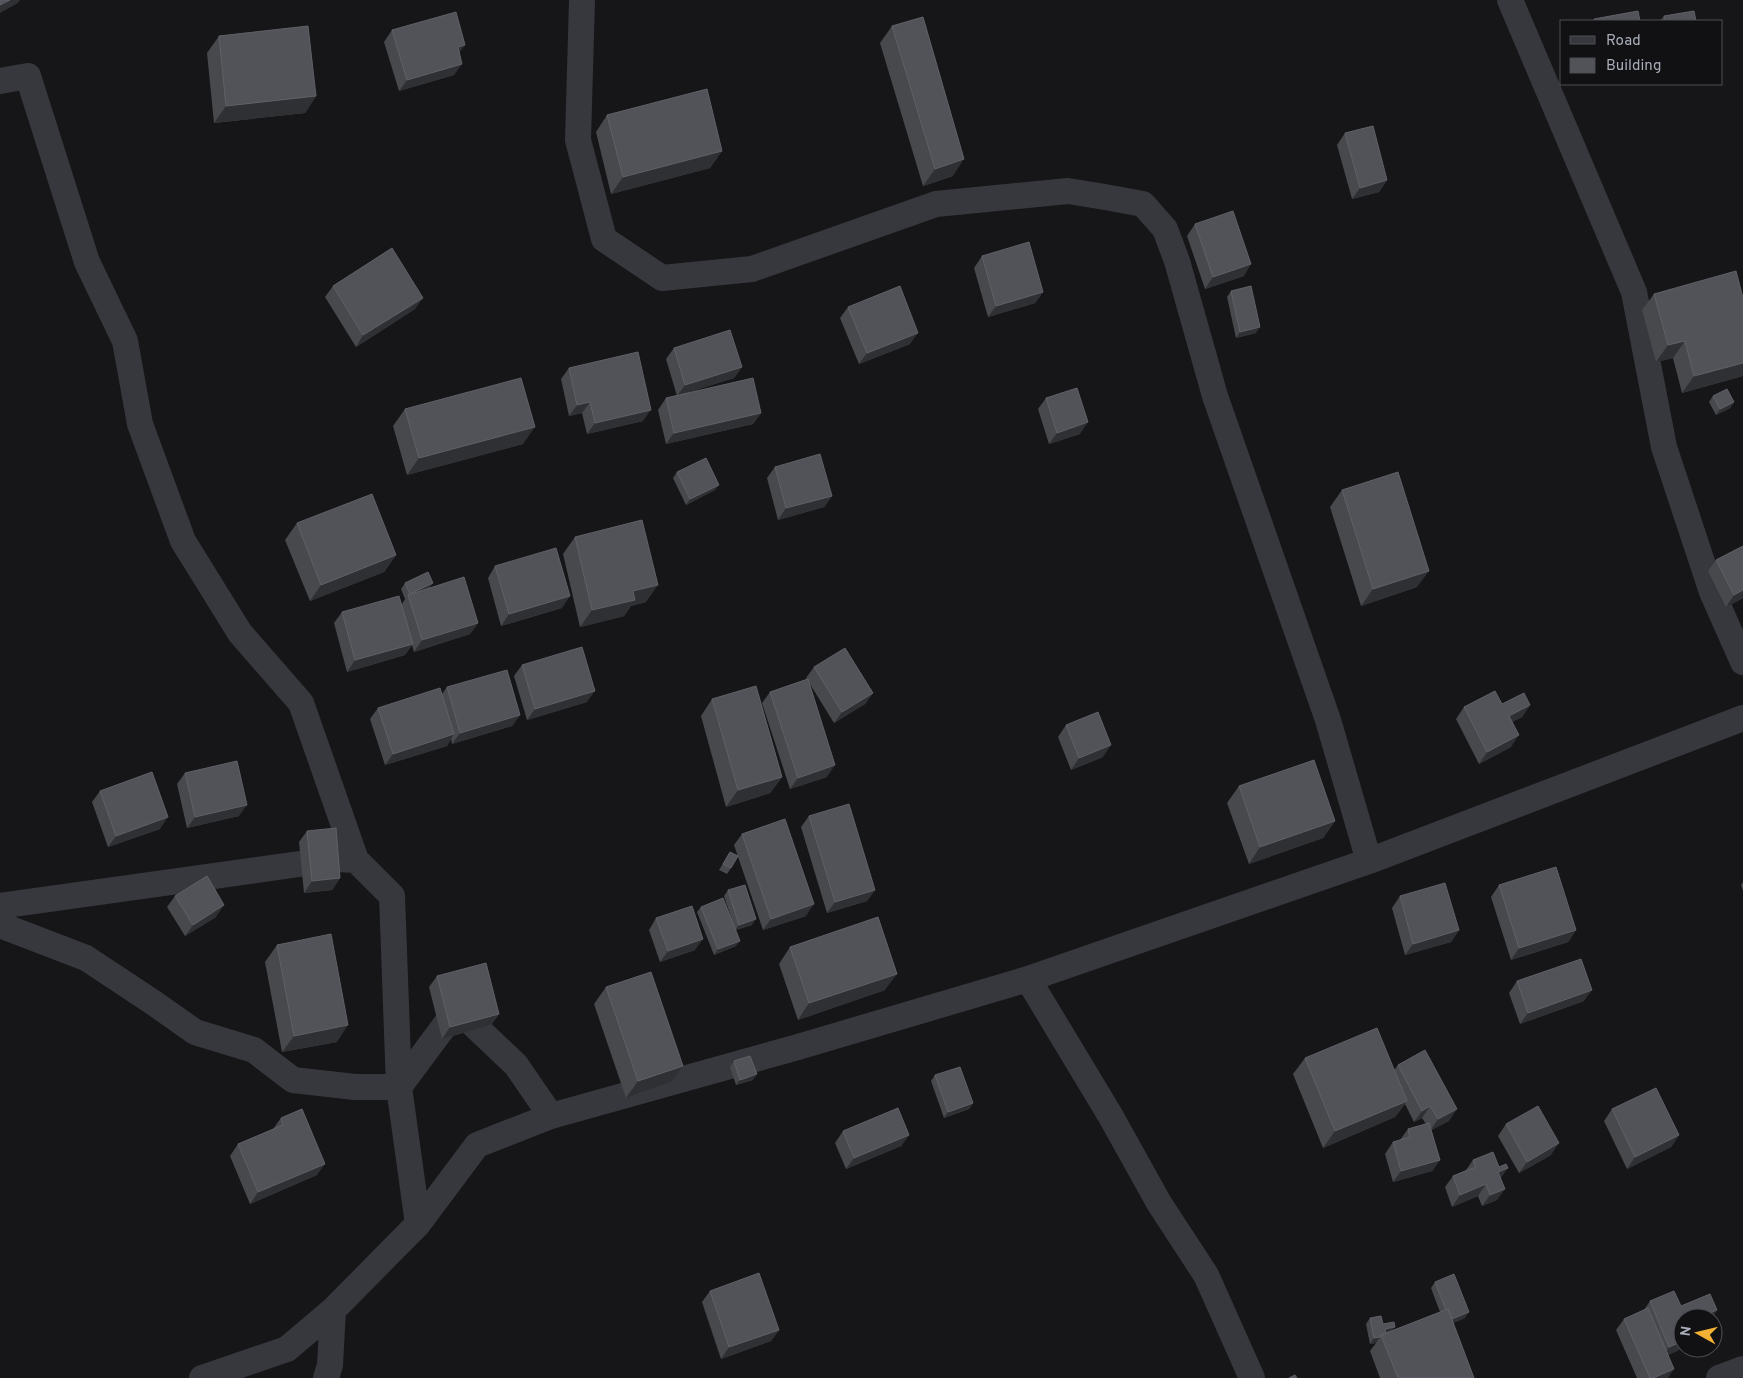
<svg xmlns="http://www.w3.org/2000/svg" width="1743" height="1378" viewBox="0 0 1743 1378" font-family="Overpass,sans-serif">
	<rect width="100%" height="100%" fill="#161618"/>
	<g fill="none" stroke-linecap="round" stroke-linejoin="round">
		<path stroke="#37383d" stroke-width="26" d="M582,0L578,140L604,239L662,278L752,269L936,204L1068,191L1105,197L1143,204L1165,229L1177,261L1215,396L1328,720L1369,861
			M1510,0L1634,292L1664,447L1712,592L1743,662
			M0,81L28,76L87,262L125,341L140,424L183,541L240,633L301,703L356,860
			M0,906L335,859L356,860L392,896L399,1087L418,1224
			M0,925L86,958L154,1003L195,1032L254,1050L293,1080L355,1087H399L457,1009L516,1065L551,1116
			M1028,979L1110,1115L1159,1203L1206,1275L1252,1378
			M202,1378L287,1349L333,1310L418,1224L477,1145L551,1116L798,1047L1028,979L1369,861L1743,718
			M326,1378L330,1365L333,1310
			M1719,1378L1743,1369"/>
	</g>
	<path fill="#47494d" d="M1664,16L1696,21H1660Z
		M892,26L953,176L923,186L880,43Z
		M392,30L459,53L454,75L399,91L384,42Z
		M219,36L316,96L305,113L214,123L207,53Z
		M607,115L722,151L710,168L611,194L596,132Z
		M1345,133L1387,180L1379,192L1352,199L1337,145Z
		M1195,224L1244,276L1205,289L1187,236Z
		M982,256L1043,292L1035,303L988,317L974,268Z
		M333,286L415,309L356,347L325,297Z
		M1231,291L1256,333L1236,338L1227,297Z
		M1654,294L1743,376L1682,393L1673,358L1656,362L1642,310Z
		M848,307L910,344L859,364L840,318Z
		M674,348L742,367L734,378L680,395L761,413L753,424L666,444L658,410L666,398L677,396L666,359Z
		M569,368L643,421L587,434L582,413L569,416L561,379Z
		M1713,396L1734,402L1730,408L1716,415L1709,402Z
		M1046,398L1080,434L1049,444L1038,409Z
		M405,409L523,444L407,475L393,426Z
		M775,467L832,496L824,507L778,520L767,478Z
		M677,472L715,490L686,505L673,478Z
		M1342,490L1417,587L1361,606L1330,507Z
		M297,523L396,555L384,572L310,601L285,540Z
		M575,537L646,602L631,606L624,616L580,627L563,554Z
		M1743,546V598L1726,607L1708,571L1716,560Z
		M495,566L562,608L501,626L488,578Z
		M405,583L429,588L478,623L470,634L414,652L412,645L405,655L347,672L334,623L342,612L402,604L405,599L401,589Z
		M522,665L587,702L527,720L514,676Z
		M814,667L873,693L865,704L834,723L808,681L827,777L790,789L762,703L770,692L807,679L806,678Z
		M447,687L520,715L512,726L452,744L451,739L447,746L385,765L370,719L378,708L442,694Z
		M712,699L782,777L770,793L726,807L701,716Z
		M1502,704L1530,705L1522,717L1512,722L1511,747L1479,764L1456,719L1464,707Z
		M1066,725L1103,757L1071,770L1058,737Z
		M185,773L239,816L187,828L177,784Z
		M1239,786L1335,821L1323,838L1249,864L1227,803Z
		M100,791L160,829L108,847L92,802Z
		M809,816L875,890L867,901L827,913L801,827Z
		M307,831L340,878L332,890L304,893L299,842Z
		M742,834L806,916L763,930L734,845Z
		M730,852L731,868L727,874L719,870Z
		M1743,882V891L1741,885Z
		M1499,885L1576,930L1568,942L1511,960L1491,897Z
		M728,890L752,925L736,930V946L714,955L697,912L701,907L734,926L724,896Z
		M175,896L216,917L185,936L167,907Z
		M1400,896L1459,930L1451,942L1405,955L1392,908Z
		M656,918L695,950L660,962L649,930Z
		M277,945L337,1042L282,1052L265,962Z
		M790,947L885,990L798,1020L779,964Z
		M437,976L499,1014L491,1025L442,1039L429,987Z
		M1517,981L1584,1001L1520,1024L1509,993Z
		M606,987L671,1082L626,1098L594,1004Z
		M1305,1058L1394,1070L1398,1065L1449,1121L1431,1130L1440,1160L1432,1171L1393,1182L1385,1154L1393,1142L1400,1140L1408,1129L1426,1124L1422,1118L1414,1122L1405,1104L1395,1117L1323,1148L1293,1074Z
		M734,1061L753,1080L736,1085L730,1067Z
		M935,1075L973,1103L969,1109L944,1118L931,1081Z
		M1612,1109L1679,1135L1671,1147L1627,1169L1604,1121Z
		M281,1118L317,1175L250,1204L230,1156L238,1144L273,1129Z
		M1506,1124L1551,1155L1519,1173L1498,1136Z
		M843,1131L909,1135L901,1146L846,1169L835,1143Z
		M1473,1160L1501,1178L1497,1200L1482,1206L1478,1196L1452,1207L1445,1187L1453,1176L1466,1170Z
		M1435,1282L1465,1318L1453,1323L1474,1378H1380L1370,1351L1376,1343L1370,1344L1366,1324L1370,1318L1383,1324L1392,1331L1440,1312L1431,1288Z
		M710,1291L779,1330L771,1341L721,1359L702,1302Z
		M1650,1301L1683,1318L1679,1350L1668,1355V1378H1637L1616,1330L1624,1319L1644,1310Z"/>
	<path fill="#2f3033" d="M10,0H20L18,3L0,13V5Z
		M465,45L457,56L458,47Z
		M462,64L454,75L399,91L407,80Z
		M316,96L305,113L214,123L226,106Z
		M722,151L710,168L611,194L623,177Z
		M964,159L953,176L923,186L935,169Z
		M1387,180L1379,192L1352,199L1360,188Z
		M1251,264L1244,276L1205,289L1213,277Z
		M1043,292L1035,303L988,317L996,306Z
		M423,298L415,309L356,347L363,335Z
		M1260,327L1256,333L1236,338L1240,332Z
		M918,333L910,344L859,364L867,353Z
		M1685,341L1673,358L1656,362L1668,345Z
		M1743,363V376L1682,393L1694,376Z
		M742,367L734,378L677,396L685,385Z
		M590,402L582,413L569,416L577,405Z
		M1734,402L1730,408L1716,415L1720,409Z
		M651,410L643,421L587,434L595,423Z
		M761,413L753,424L666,444L674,433Z
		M1088,422L1080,434L1049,444L1057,433Z
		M535,427L523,444L407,475L419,458Z
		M719,485L715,490L686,505L690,499Z
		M832,496L824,507L778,520L786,508Z
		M396,555L384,572L310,601L321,585Z
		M1429,571L1417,587L1361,606L1373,589Z
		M433,583L429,589L410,594Z
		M658,585L646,602L631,606L624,616L580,627L592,610L633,591Z
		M1743,590V598L1726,607L1734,595Z
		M570,596L562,608L501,626L509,614Z
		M478,623L470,634L414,652L422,640Z
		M413,644L405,655L347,672L355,660Z
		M595,691L587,702L527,720L535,709Z
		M873,693L865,704L834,723L842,712Z
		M1530,705L1522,717L1501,727L1509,716Z
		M520,715L512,726L452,744L460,733Z
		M454,734L447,746L385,765L393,754Z
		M1519,735L1511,747L1479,764L1487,752Z
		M1111,745L1103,757L1071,770L1079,758Z
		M835,765L827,777L790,789L798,778Z
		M782,777L770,793L726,807L738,790Z
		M247,805L239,816L187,828L195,817Z
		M168,817L160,829L108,847L116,836Z
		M1335,821L1323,838L1249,864L1260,847Z
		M340,878L332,890L304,893L312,881Z
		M875,890L867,901L827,913L835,902Z
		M814,904L806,916L763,930L771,919Z
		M224,905L216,917L185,936L193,925Z
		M756,919L752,925L735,930L739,925Z
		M1459,930L1451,942L1405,955L1413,944Z
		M1576,930L1568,942L1511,960L1519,948Z
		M703,939L695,950L660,962L668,951Z
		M740,941L736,946L714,955L718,949Z
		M897,974L885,990L798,1020L809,1003Z
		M1592,990L1584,1001L1520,1024L1528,1013Z
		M499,1014L491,1025L442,1039L450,1027Z
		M348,1025L337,1042L282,1052L294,1036Z
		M683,1066L671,1082L626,1098L638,1081Z
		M757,1074L753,1080L736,1085L740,1080Z
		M1407,1101L1395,1117L1323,1148L1335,1131Z
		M973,1103L969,1109L944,1118L948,1112Z
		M1430,1106L1422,1118L1414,1122L1422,1111Z
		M1457,1109L1449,1121L1430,1131L1438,1119Z
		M909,1135L901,1146L846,1169L854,1158Z
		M1679,1135L1671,1147L1627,1169L1635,1157Z
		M1559,1143L1551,1155L1519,1173L1527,1162Z
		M1440,1160L1432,1171L1393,1182L1401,1171Z
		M325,1164L317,1175L250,1204L258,1192Z
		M1508,1168L1500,1179L1498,1172Z
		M1486,1184L1478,1196L1452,1207L1460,1195Z
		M1505,1189L1497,1200L1482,1206L1490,1195Z
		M1717,1310L1712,1318H1699Z
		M1469,1312L1465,1318L1446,1326L1450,1320Z
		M1395,1327L1391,1332L1381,1335L1385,1329Z
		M779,1330L771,1341L721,1359L729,1347Z
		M1380,1337L1376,1343L1370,1344L1374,1338Z
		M1683,1341V1345L1679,1350L1661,1358L1669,1347Z
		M1674,1369L1668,1378H1653Z"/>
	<path fill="#525359" stroke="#5f6168" d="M0,0H10L0,5Z
		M1638,11L1640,21H1594V19Z
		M1694,11L1696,21H1665L1664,16Z
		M456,12L465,45L458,47L462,64L407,80L392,30Z
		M923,17L964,159L935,169L892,26Z
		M308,26L316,96L226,106L219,36Z
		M707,89L722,151L623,177L607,115Z
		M1373,126L1387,180L1360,188L1345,133Z
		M1233,211L1251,264L1213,277L1195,224Z
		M1029,242L1043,292L996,306L982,256Z
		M392,248L423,298L363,335L333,286Z
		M1736,271L1743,298V363L1694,376L1685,341L1668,345L1654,294Z
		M900,286L918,333L867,353L848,307Z
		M1251,286L1260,327L1240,332L1231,291Z
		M730,330L742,367L685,385L674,348Z
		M638,352L651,410L595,423L590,402L577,405L569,368Z
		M521,378L535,427L419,458L405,409Z
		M753,378L761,413L674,433L666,398Z
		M1077,388L1088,422L1057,433L1046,398Z
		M1727,389L1734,402L1720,409L1713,396Z
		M820,454L832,496L786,508L775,467Z
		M706,458L719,485L690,499L677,472Z
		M1398,472L1429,571L1373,589L1342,490Z
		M372,494L396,555L321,585L297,523Z
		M642,520L658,585L633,591L635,600L592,610L575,537Z
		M1743,546V590L1734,595L1716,560Z
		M556,548L570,596L509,614L495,566Z
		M428,572L433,583L410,594L405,583Z
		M464,577L478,623L422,640L408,595Z
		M399,596L413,644L355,660L342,612Z
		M582,647L595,691L535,709L522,665Z
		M845,648L873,693L842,712L814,667Z
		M507,670L520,715L460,733L447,687Z
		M808,679L835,765L798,778L770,692Z
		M756,686L782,777L738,790L712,699Z
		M440,688L454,734L393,754L378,708Z
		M1495,691L1502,704L1524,693L1530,705L1509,716L1519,735L1487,752L1464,707Z
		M1098,712L1111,745L1079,758L1066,725Z
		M1314,760L1335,821L1260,847L1239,786Z
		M237,761L247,805L195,817L185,773Z
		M152,772L168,817L116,836L100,791Z
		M849,804L875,890L835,902L809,816Z
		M785,819L814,904L771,919L742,834Z
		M336,828L340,878L312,881L307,831Z
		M730,852L738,856L731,868L723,864Z
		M1556,867L1576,930L1519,948L1499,885Z
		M207,876L224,905L193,925L175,896Z
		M1445,883L1459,930L1413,944L1400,896Z
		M745,885L756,919L739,925L728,890Z
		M723,898L740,941L718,949L701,907Z
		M692,906L703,939L668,951L656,918Z
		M878,917L897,974L809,1003L790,947Z
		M331,934L348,1025L294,1036L277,945Z
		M1581,959L1592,990L1528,1013L1517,981Z
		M486,963L499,1014L450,1027L437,976Z
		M651,972L683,1066L638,1081L606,987Z
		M1377,1028L1407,1101L1335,1131L1305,1058Z
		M1425,1050L1457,1109L1438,1119L1430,1106L1422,1111L1398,1065Z
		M750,1056L757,1074L740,1080L734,1061Z
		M960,1067L973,1103L948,1112L935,1075Z
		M1656,1088L1679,1135L1635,1157L1612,1109Z
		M1538,1106L1559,1143L1527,1162L1506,1124Z
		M898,1108L909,1135L854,1158L843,1131Z
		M302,1109L325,1164L258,1192L238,1144L283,1125L281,1118Z
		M1429,1123L1440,1160L1401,1171L1393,1142L1410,1137L1408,1129Z
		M1493,1152L1499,1167L1506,1164L1508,1168L1498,1172L1505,1189L1490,1195L1486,1184L1460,1195L1453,1176L1476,1167L1473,1160Z
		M759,1273L779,1330L729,1347L710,1291Z
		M1454,1274L1469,1312L1452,1319L1448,1309L1446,1310L1435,1282Z
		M1674,1291L1681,1306L1710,1294L1717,1310L1699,1318H1683V1325H1682L1683,1329V1341L1669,1347L1650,1301Z
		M1648,1308L1674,1369L1653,1378H1650L1624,1319Z
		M1448,1309L1474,1378H1398L1381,1335Z
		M1381,1316L1383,1324L1394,1322L1395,1327L1385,1329L1386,1333L1381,1335L1380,1337L1374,1338L1370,1318Z
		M1295,1375L1297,1378H1289Z"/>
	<rect x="1560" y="20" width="162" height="65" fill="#111113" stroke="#4d4f55"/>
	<rect x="1570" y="36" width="25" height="8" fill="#37383d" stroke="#4d4f55"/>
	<text x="1606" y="45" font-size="15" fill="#a8adb8">Road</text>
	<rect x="1570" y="58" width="25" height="15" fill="#525359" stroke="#4d4f55"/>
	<text x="1606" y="70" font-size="15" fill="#a8adb8">Building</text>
	<g transform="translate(1698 1333) rotate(278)"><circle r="24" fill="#111113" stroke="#4d4f55"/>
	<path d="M0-4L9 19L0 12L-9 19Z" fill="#f2b134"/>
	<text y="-8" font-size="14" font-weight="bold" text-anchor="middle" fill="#a8adb8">N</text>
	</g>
</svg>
